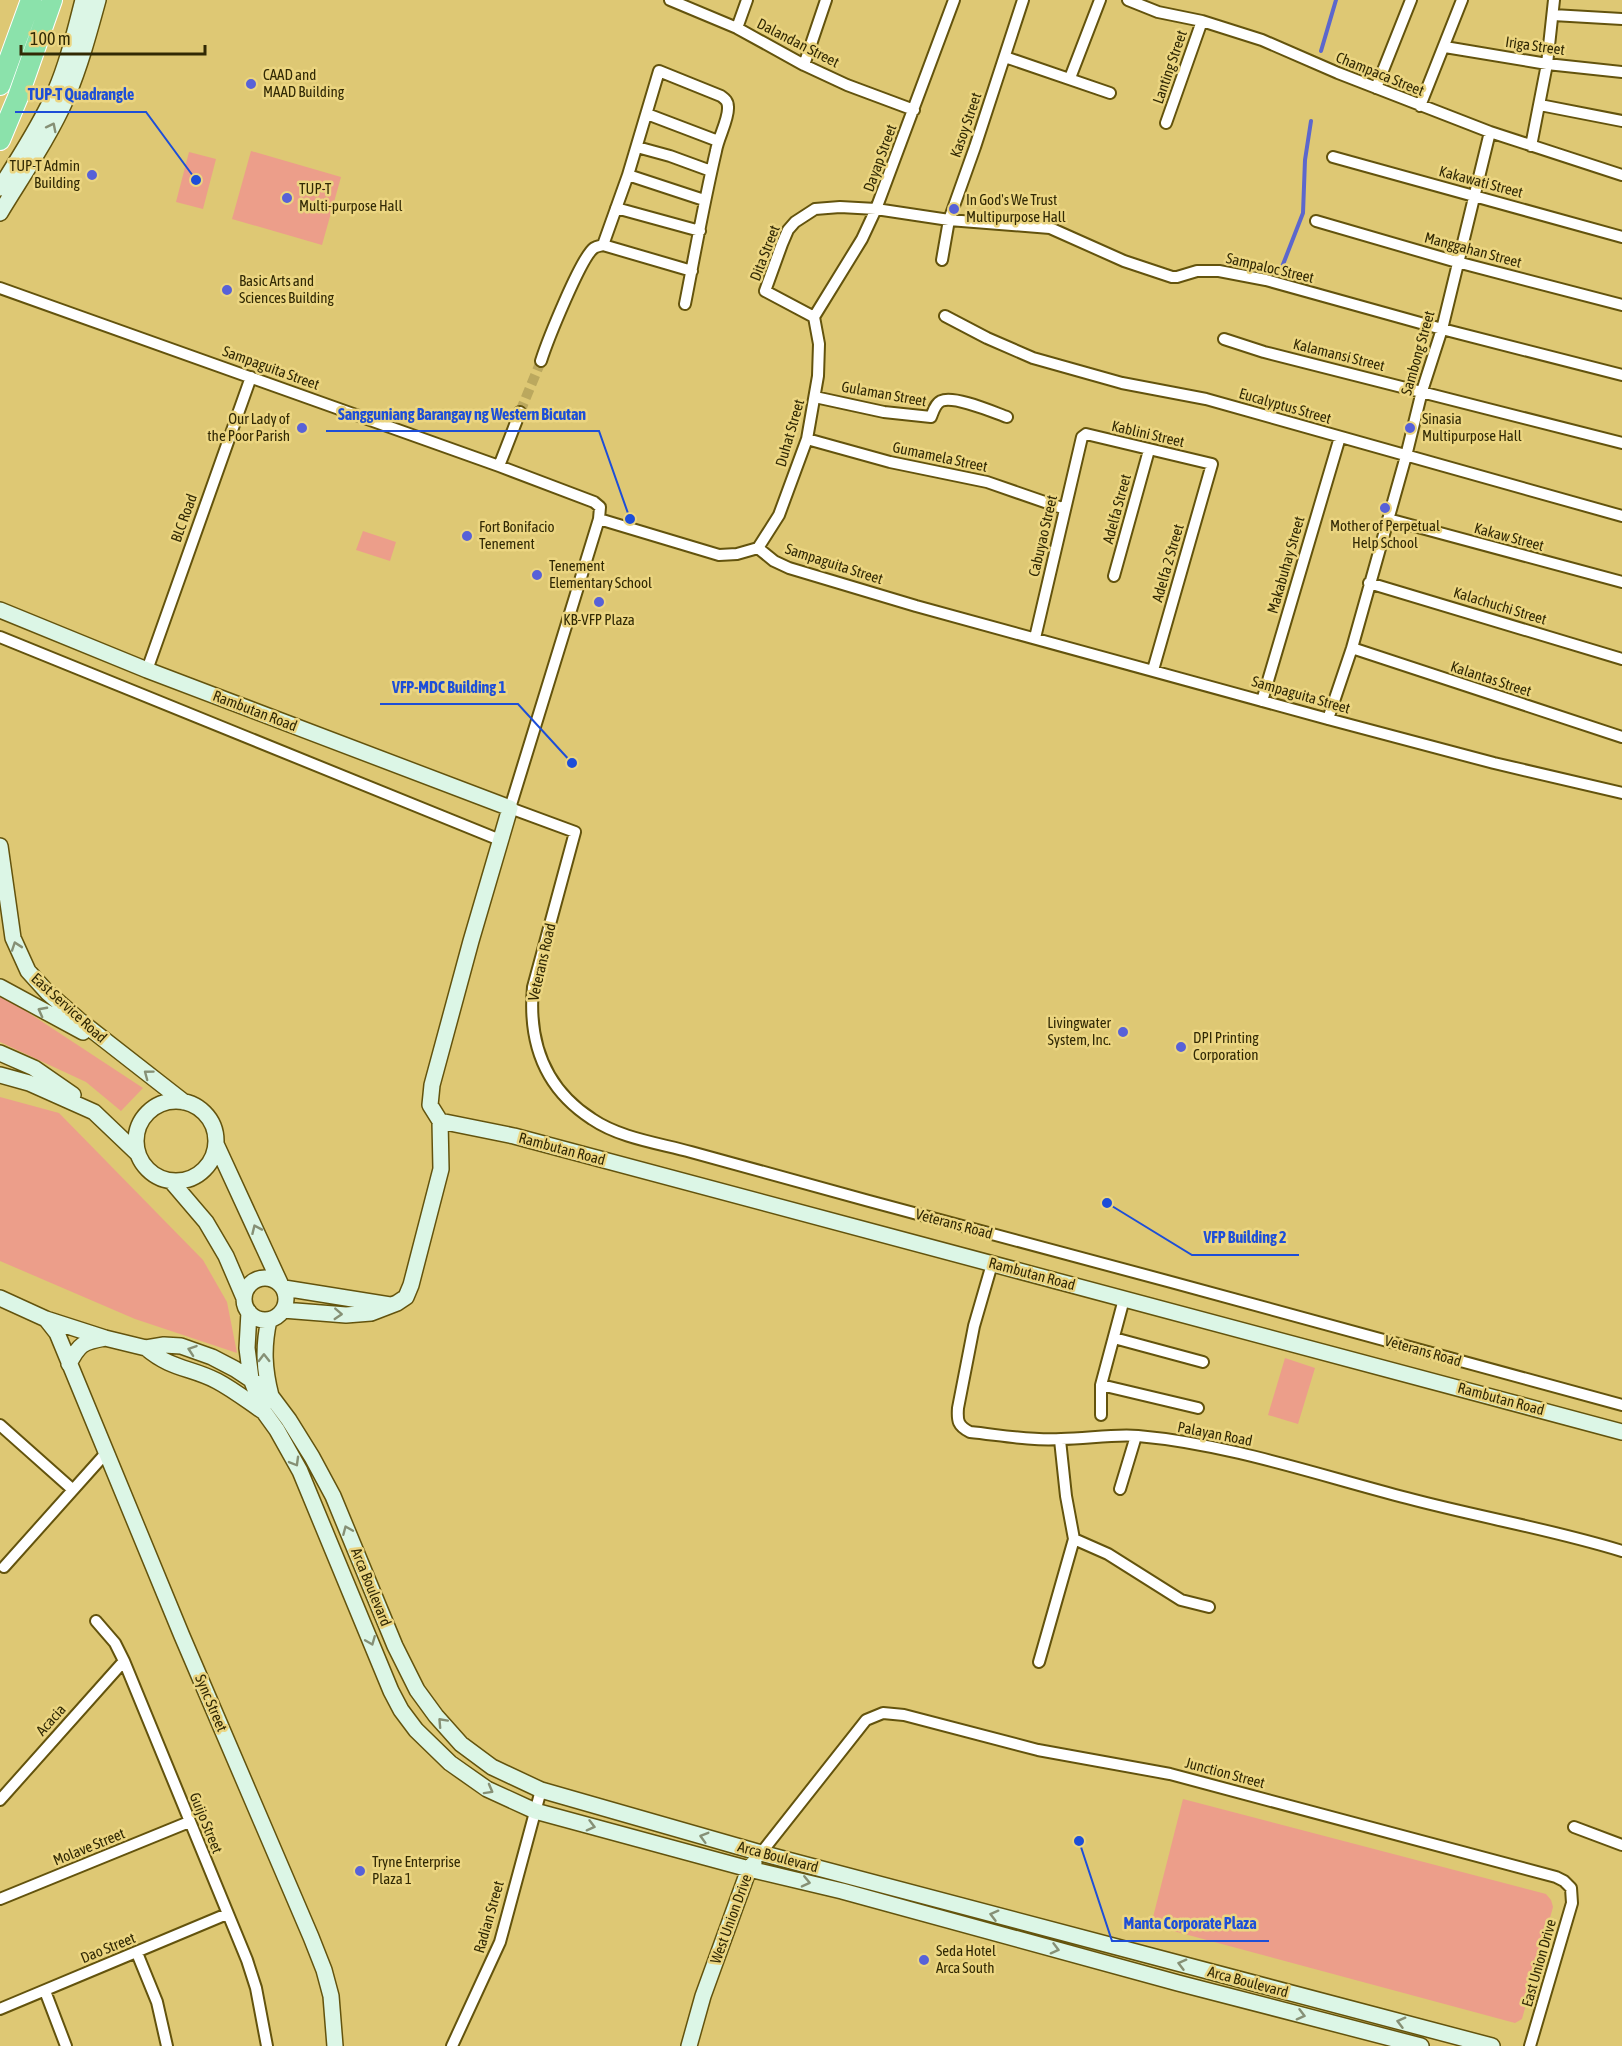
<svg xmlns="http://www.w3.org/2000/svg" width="1622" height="2046" viewBox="0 0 1622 2046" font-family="'Asap Condensed',sans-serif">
	<rect width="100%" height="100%" fill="#dec874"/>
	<path fill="#ec9e8a" d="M251,151L341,177L322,245L232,219Z
		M189,152L216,159L203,209L176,202Z
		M363,531L396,542L390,561L356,550Z
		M0,994L143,1088L121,1111L86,1082L0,1042Z
		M0,1097L59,1113L203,1260L227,1302L237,1353L135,1319L0,1261Z
		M1285,1358L1315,1368L1298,1424L1268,1415Z
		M1183,1799L1546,1894L1551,1900L1553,1907L1522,2019L1515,2023L1151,1925Z"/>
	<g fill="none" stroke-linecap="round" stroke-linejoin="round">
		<path stroke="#5c67cd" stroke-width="4" d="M1321,51L1336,0
			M1282,267L1303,213L1305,160L1311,121"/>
		<path stroke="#bba85e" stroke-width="10" stroke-dasharray="10 5" stroke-linecap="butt" d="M520,412L541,361"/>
		<defs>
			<path id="street" d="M670,0L737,28L804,65L847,85L914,110
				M1128,0L1158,12L1202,21L1262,40L1338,73L1490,132L1622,175
				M1553,15L1622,19
				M737,28L747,0
				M1445,47L1547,64L1622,72
				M1005,57L1110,93
				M804,65L826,0
				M1070,78L1100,0
				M1376,88L1411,0
				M1540,105L1622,121
				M1420,106L1462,0
				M647,114L718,141
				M1166,123L1202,21
				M1531,146L1547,64L1554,0
				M637,147L670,156L711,171
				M1333,157L1622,237
				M628,175L704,200
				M616,208L700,231
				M1316,221L1457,262L1622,305
				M603,245L692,271
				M942,260L949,220L975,147L1023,0
				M0,288L499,466L594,502L600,507L599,519L510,808L575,832L533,987C528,1042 544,1088 592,1119C620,1138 658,1143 691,1152C750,1168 809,1185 869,1201C969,1228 1070,1254 1171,1282C1322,1322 1472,1365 1622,1405
				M945,316L987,338L1033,358L1122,383L1206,399L1622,516
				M814,317L765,291L782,244L788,230L795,222L815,209L840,207L876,209L949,220L1050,228L1124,261L1172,277H1177L1197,271H1219L1266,280L1442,329L1622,375
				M814,317L862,239L876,209L954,0
				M1224,339L1264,352L1622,443
				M541,361C547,342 581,257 594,248C597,246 600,246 603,245L628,175L659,71L721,96C725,99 728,101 728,107C729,119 718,138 716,151C704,202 695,253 685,304
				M815,397L884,412L931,417C933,412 935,404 941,401C954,395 993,412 1007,417
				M807,439L890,462L987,482L1065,509
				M499,466L520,412
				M599,519L719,555L737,554L758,548
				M1388,519L1622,582
				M758,548L774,561L789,568L916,606L1328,719L1494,763L1622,793
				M758,548L779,515L807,439L818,376L819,344L814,317
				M1114,576L1149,450
				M1369,583L1622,659
				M0,637L500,840
				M1035,638L1082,437L1086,434L1212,464L1153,670
				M1352,648L1622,737
				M147,670L251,377
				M1262,701L1340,437
				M1328,719L1352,648L1406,456L1422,391L1442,329L1490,132
				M992,1264L974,1326L958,1408C957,1421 958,1426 970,1432C1000,1435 1031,1441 1061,1439C1086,1439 1112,1434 1138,1436C1229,1444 1318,1475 1407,1498C1478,1517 1551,1529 1622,1551
				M1114,1338L1203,1362
				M1101,1385L1198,1408
				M1101,1415V1385L1124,1299
				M0,1425L72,1489
				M1120,1489L1136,1436
				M1074,1539L1108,1554L1181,1600L1209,1607
				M4,1567L106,1453
				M96,1621L115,1643L124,1661L247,1960L256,1988L267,2046
				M1039,1662L1074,1539L1066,1496L1060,1440
				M0,1800L124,1661
				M1574,1827L1622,1845
				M761,1853L866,1720L883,1713L904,1715L1038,1750L1170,1774L1556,1877L1564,1881L1571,1888L1572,1903L1530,2046
				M0,1899L189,1822
				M137,1953L157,2002L167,2046
				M45,1991L66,2046
				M0,2009L227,1914
				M452,2046L500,1942L541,1790"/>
			<path id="secondary" d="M0,188C19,157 40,126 55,92C68,62 75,31 83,0
				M0,213C23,175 49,138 67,97C80,66 89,33 98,0
				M0,610L147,670L510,808L471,941L432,1085L430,1105L440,1121L441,1169L411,1285L406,1297L397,1303L371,1313L346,1315L283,1310
				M0,846L13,938L28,971L47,992L79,1020L184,1102
				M0,987L83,1032
				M0,1053L34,1068L73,1095
				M0,1075L29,1083L94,1112L137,1153
				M136 1141a40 40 0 1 1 80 0a40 40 0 1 1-80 0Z
				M440,1121L514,1136L1622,1432
				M216,1144L280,1283
				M171,1181L206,1222L226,1256L244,1298
				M244 1299a21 21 0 1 1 42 0a21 21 0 1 1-42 0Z
				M284,1288L390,1305
				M0,1298L46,1319L105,1338L146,1348L164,1345L181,1346L212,1357L235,1369L262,1387L271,1396L289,1420L312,1457L333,1496L395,1646L417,1690L436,1716L461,1744L492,1767L541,1790L761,1853L1492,2046
				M249,1312L247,1348L251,1379L264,1412L277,1430L300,1471L391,1691L401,1710L416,1730L450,1763L487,1789L535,1811L749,1869L842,1891L1178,1983L1421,2046
				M46,1319L57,1333L182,1636L311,1937L324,1970L331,1996L335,2046
				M269,1320C263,1347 264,1369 271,1396
				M146,1348C172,1370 190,1367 217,1381C234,1390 249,1402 264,1412
				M69,1364C79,1344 83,1342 105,1338
				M689,2046L703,1996L749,1869L754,1863"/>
			<path id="highway" d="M0,85L31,0
				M0,140L18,97L52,0"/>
		</defs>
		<use href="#street" stroke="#63530d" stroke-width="14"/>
		<use href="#secondary" stroke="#63530d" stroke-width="18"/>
		<use href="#highway" stroke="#fff" stroke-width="22"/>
		<use href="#street" stroke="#fff" stroke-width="10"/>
		<use href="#secondary" stroke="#dcf6e6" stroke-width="15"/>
		<use href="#highway" stroke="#8be2ab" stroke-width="20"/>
	</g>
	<defs><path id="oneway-chevron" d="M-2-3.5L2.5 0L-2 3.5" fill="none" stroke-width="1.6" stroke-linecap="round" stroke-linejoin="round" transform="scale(1.5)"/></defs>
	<g stroke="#869075">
		<use href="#oneway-chevron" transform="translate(52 127) rotate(-63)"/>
		<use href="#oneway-chevron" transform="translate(16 946) rotate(-109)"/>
		<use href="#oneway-chevron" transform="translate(42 1011) rotate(-152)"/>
		<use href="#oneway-chevron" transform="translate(148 1074) rotate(-143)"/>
		<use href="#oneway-chevron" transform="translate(256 1229) rotate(-114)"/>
		<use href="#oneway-chevron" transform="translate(338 1314) rotate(3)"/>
		<use href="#oneway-chevron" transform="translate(192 1350) rotate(-161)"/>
		<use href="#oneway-chevron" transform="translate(264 1358) rotate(-91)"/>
		<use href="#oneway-chevron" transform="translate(295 1462) rotate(60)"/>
		<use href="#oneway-chevron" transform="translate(347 1530) rotate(-113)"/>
		<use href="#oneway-chevron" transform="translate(371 1641) rotate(68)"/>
		<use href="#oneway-chevron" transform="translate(442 1722) rotate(-133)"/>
		<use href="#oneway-chevron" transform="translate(489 1790) rotate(29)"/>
		<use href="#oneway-chevron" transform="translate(591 1826) rotate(15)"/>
		<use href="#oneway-chevron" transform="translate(704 1837) rotate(-164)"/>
		<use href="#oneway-chevron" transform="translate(806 1882) rotate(13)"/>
		<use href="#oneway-chevron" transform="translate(994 1915) rotate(-165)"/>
		<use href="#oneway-chevron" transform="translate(1055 1949) rotate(15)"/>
		<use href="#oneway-chevron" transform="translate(1182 1964) rotate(-165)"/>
		<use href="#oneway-chevron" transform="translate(1301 2015) rotate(15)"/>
		<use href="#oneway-chevron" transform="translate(1401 2022) rotate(-165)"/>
	</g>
	<g fill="#5761d8" stroke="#ebd581" stroke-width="2">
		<circle cx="251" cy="84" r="6"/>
		<circle cx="92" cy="175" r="6"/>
		<circle cx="287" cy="198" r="6"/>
		<circle cx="954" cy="209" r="6"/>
		<circle cx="227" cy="290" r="6"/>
		<circle cx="302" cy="428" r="6"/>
		<circle cx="1410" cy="428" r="6"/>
		<circle cx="1385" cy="508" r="6"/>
		<circle cx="467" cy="536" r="6"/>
		<circle cx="537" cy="575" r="6"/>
		<circle cx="599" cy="602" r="6"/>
		<circle cx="1123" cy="1032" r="6"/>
		<circle cx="1181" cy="1047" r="6"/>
		<circle cx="360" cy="1871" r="6"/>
		<circle cx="924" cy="1960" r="6"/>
	</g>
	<g text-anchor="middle" stroke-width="5" stroke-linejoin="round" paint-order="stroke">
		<g font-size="15" fill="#312904" stroke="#ebd581">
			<text transform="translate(798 43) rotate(27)" y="5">Dalandan Street</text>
			<text transform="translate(1535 46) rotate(8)" y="5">Iriga Street</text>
			<text transform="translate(1170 67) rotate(-71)" y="5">Lanting Street</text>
			<text transform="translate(1380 74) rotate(22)" y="5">Champaca Street</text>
			<text transform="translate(966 125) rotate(-71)" y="5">Kasoy Street</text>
			<text transform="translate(880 158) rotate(-70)" y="5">Dayap Street</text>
			<text transform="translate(1481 182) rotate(15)" y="5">Kakawati Street</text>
			<text transform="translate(1473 250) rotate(15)" y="5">Manggahan Street</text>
			<text transform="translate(765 253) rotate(-69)" y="5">Dita Street</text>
			<text transform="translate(1270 268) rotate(13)" y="5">Sampaloc Street</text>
			<text transform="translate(1418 353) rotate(-74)" y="5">Sambong Street</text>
			<text transform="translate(1339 355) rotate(14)" y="5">Kalamansi Street</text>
			<text transform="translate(271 368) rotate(20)" y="5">Sampaguita Street</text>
			<text transform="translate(884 394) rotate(10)" y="5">Gulaman Street</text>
			<text transform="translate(1285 406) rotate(16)" y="5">Eucalyptus Street</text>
			<text transform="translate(790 433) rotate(-74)" y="5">Duhat Street</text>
			<text transform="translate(1148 434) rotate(13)" y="5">Kablini Street</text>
			<text transform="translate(940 457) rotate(12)" y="5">Gumamela Street</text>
			<text transform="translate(1117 509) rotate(-75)" y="5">Adelfa Street</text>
			<text transform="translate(184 518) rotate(-70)" y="5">BLC Road</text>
			<text transform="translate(1043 536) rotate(-77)" y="5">Cabuyao Street</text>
			<text transform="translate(1509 537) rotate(15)" y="5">Kakaw Street</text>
			<text transform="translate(1168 563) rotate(-74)" y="5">Adelfa 2 Street</text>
			<text transform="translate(834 564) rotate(18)" y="5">Sampaguita Street</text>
			<text transform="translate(1286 565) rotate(-74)" y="5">Makabuhay Street</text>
			<text transform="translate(1500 606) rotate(17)" y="5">Kalachuchi Street</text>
			<text transform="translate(1491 679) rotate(18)" y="5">Kalantas Street</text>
			<text transform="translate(1301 695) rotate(16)" y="5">Sampaguita Street</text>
			<text transform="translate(255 711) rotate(21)" y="5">Rambutan Road</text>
			<text transform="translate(542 962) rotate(-77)" y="5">Veterans Road</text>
			<text transform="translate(69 1008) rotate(42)" y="5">East Service Road</text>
			<text transform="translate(562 1149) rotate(15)" y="5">Rambutan Road</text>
			<text transform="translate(954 1224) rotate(15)" y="5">Veterans Road</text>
			<text transform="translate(1032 1274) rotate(15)" y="5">Rambutan Road</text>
			<text transform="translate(1423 1351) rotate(16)" y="5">Veterans Road</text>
			<text transform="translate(1501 1399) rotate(15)" y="5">Rambutan Road</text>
			<text transform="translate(1215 1434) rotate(11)" y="5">Palayan Road</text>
			<text transform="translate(371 1587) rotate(68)" y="5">Arca Boulevard</text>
			<text transform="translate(211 1703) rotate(67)" y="5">Sync Street</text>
			<text transform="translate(51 1720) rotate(-48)" y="5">Acacia</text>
			<text transform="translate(1225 1773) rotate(15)" y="5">Junction Street</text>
			<text transform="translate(206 1823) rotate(68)" y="5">Guijo Street</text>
			<text transform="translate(89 1847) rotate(-22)" y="5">Molave Street</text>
			<text transform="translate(778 1857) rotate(15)" y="5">Arca Boulevard</text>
			<text transform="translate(489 1917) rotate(-74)" y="5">Radian Street</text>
			<text transform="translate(731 1919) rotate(-70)" y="5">West Union Drive</text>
			<text transform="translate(108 1948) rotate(-22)" y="5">Dao Street</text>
			<text transform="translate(1539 1963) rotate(-74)" y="5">East Union Drive</text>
			<text transform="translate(1248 1982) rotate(15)" y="5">Arca Boulevard</text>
		</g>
		<g font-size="15" fill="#312904" stroke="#ebd581" text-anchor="start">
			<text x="263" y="80">CAAD and<tspan x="263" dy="17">MAAD Building</tspan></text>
			<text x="80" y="171" text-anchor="end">TUP-T Admin<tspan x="80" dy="17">Building</tspan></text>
			<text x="299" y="194">TUP-T<tspan x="299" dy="17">Multi-purpose Hall</tspan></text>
			<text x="966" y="205">In God's We Trust<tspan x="966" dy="17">Multipurpose Hall</tspan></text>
			<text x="239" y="286">Basic Arts and<tspan x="239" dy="17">Sciences Building</tspan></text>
			<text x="290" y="424" text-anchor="end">Our Lady of<tspan x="290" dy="17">the Poor Parish</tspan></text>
			<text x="1422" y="424">Sinasia<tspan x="1422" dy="17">Multipurpose Hall</tspan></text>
			<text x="1385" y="531" text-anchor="middle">Mother of Perpetual<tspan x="1385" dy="17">Help School</tspan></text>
			<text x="479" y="532">Fort Bonifacio<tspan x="479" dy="17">Tenement</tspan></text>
			<text x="549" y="571">Tenement<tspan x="549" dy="17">Elementary School</tspan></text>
			<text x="599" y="625" text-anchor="middle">KB-VFP Plaza</text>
			<text x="1111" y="1028" text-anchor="end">Livingwater<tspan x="1111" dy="17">System, Inc.</tspan></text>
			<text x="1193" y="1043">DPI Printing<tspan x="1193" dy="17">Corporation</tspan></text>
			<text x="372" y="1867">Tryne Enterprise<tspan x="372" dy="17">Plaza 1</tspan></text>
			<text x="936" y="1956">Seda Hotel<tspan x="936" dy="17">Arca South</tspan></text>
		</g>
	</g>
	<path fill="none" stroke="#1d4ed8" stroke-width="2" d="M196 180L146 112H15M630 519L599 431H326M572 763L518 704H380M1107 1203L1192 1255H1299M1079 1841L1112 1941H1269"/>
	<g fill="#1d4ed8" stroke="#ebd581" stroke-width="2">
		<circle cx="196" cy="180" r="6"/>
		<circle cx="630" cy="519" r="6"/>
		<circle cx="572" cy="763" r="6"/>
		<circle cx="1107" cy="1203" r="6"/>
		<circle cx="1079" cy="1841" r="6"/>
	</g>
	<g font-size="16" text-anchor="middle" font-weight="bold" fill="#1d4ed8" stroke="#ebd581" stroke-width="5" stroke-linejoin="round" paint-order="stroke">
		<text x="81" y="100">TUP-T Quadrangle</text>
		<text x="462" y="420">Sangguniang Barangay ng Western Bicutan</text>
		<text x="449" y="693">VFP-MDC Building 1</text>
		<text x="1245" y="1243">VFP Building 2</text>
		<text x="1190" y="1929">Manta Corporate Plaza</text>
	</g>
	<path d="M21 45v9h184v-9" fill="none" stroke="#312904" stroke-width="3"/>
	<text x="30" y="45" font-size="18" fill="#312904" stroke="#ebd581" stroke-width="4.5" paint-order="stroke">100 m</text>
</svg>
